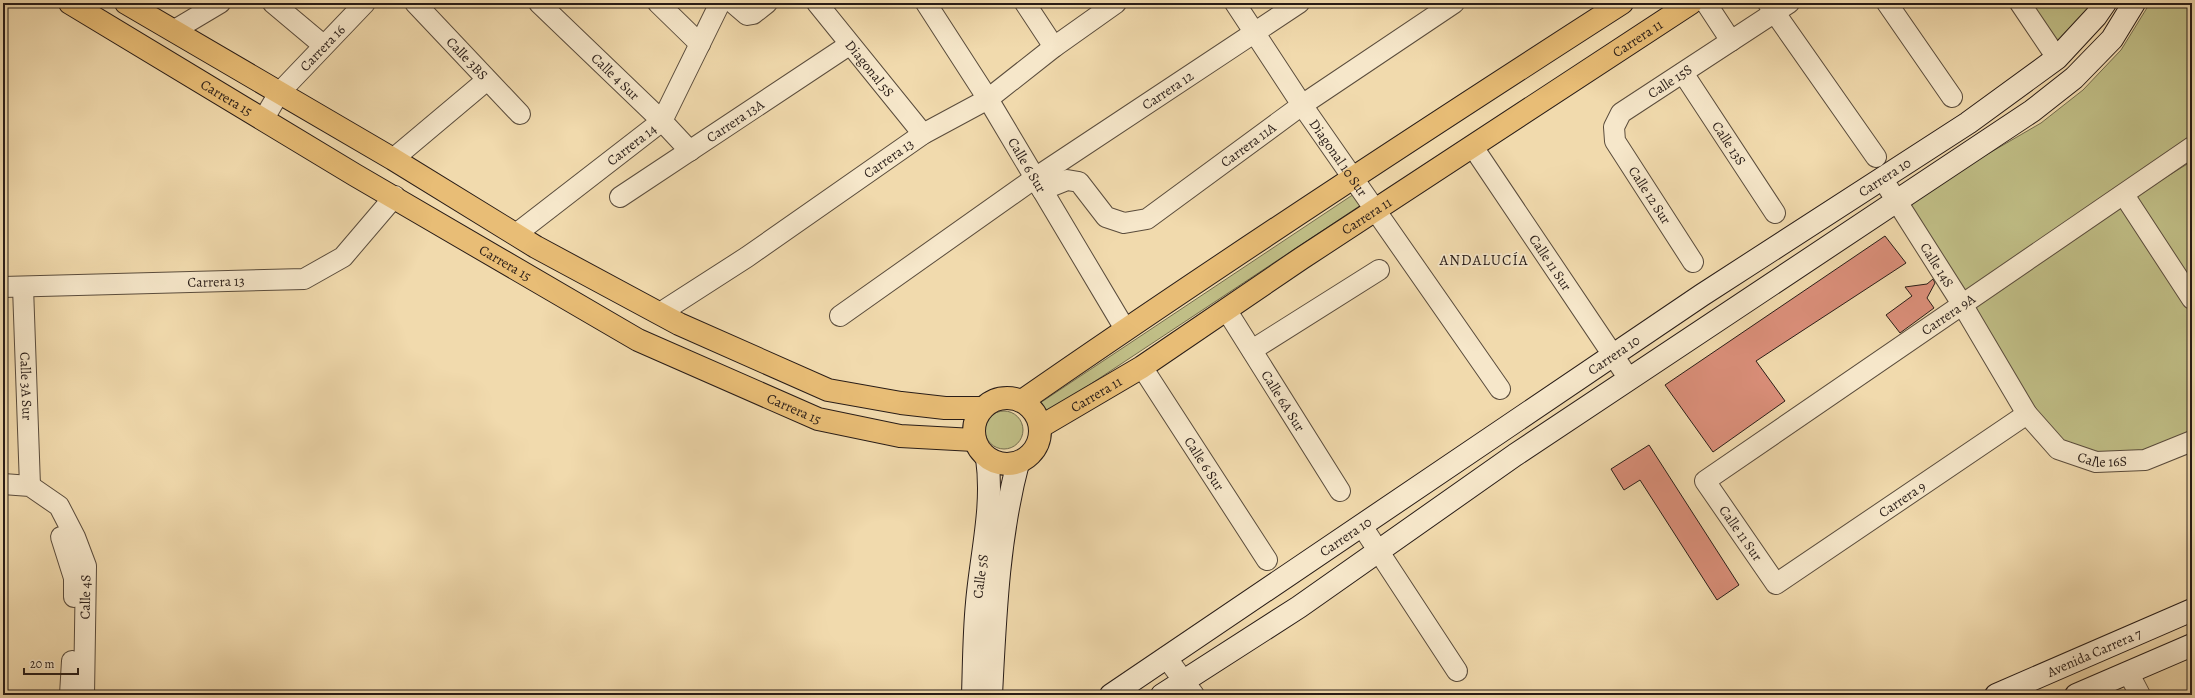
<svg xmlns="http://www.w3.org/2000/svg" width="2195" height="698" viewBox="0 0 2195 698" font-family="Alegreya,serif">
	<rect width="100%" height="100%" fill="#f1daad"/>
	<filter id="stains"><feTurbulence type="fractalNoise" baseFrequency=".005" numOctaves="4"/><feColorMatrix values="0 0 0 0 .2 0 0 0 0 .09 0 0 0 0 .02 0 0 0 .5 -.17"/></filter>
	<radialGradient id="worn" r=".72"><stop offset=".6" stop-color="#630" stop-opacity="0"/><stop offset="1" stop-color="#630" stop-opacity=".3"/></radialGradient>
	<path fill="#c0be86" stroke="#746d4e" d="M2028,3H2097L2058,46Z
		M2150,3H2192V140L1964,294L1905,202L2041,123L2083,90L2121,50Z
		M2192,161V287L2136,196Z
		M1354,194L1361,205L1050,411L1044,413L1037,403L1043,401Z
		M2120,206L2192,312V435L2150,455L2101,457L2063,444L2032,408L1971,305Z
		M985 430a19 19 0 1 1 38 0a19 19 0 1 1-38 0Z"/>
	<path fill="#db8f7a" stroke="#281c17" d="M1885,236L1906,263L1756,361L1785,401L1713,452L1665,385Z
		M1933,279L1935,283L1927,298L1934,308L1900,333L1886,315L1912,296L1905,287L1927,284Z
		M1649,445L1739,585L1717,600L1640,480L1624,490L1611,469Z"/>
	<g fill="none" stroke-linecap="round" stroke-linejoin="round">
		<defs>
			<g id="street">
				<path d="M273,3L323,45"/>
				<path id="s1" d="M415,3L520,114"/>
				<path id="s2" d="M539,3L662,121L690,151"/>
				<path d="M658,3L700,44"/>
				<path d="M733,3L747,15L753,14L767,3"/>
				<path id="s3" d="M817,3L923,134"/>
				<path id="s4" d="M926,3L988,99L1125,329"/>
				<path d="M1025,3L1054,47"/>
				<path id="s5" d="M1235,3L1302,105L1500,389"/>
				<path d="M1706,3L1731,41"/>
				<path d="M1768,3L1876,157"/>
				<path d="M1887,3L1952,97"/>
				<path d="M2020,3L2057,58"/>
				<path d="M173,31L220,3"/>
				<path id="s6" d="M1683,73L1775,213"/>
				<path id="s7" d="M263,120L279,93L365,3"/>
				<path id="s8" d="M1473,147L1629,379"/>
				<path d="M393,159L487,80"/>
				<path id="s9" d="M1882,178L1962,304L2027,414L2058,449L2096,462L2145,460L2192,441"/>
				<path id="s10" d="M1042,190L1067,180L1079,182L1106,217L1124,223L1147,219L1302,105L1454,3"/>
				<path d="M2124,195L2192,299"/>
				<path id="s11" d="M620,197L849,45"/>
				<path id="s12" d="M516,234L662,121L720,3"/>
				<path id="s13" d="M1693,262L1615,141L1614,127L1621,113L1789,3"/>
				<path id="s14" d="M3,287L304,279L343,257L395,196"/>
				<path id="s15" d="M23,287L30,486"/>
				<path id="s16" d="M1227,311L1340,491"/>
				<path id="s17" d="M660,313L747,257L923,134L988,99L1054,47L1116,3"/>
				<path id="s18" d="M840,316L1035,178L1299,3"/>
				<path d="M1252,350L1379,270"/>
				<path id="s19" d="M1142,367L1267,560"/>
				<path id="s20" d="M2027,414L1776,584L1705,481L2192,147"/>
				<path d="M3,484L30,486L59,506L75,537L86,566L84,695"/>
				<path d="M1362,526L1457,671"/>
				<path d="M61,537L74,578V597"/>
				<path d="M1166,657L1194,695"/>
				<path d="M2129,674L2140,695"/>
				<path d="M70,695L72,661"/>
			</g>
			<g id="secondary">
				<path id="s21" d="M973,695C974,665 974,634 977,603C981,555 994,507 987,458"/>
				<path d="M991,695C995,618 998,538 1018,463"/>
				<path id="s22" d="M1111,695L1702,295L1968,123L2057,58L2096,16L2105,3"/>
				<path d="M1162,695L1299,607L1515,455L2032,111L2074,78L2112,39L2134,3"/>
				<path id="s23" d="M1996,695L2192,610"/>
				<path d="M2076,695L2192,645"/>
			</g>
			<g id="primary">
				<path id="s24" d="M70,3L355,175L638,340L818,419L900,436L974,440"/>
				<path d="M126,3L393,159L536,247L679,324L828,390L901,403L945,408H982"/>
				<circle cx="1007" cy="431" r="33"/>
				<path d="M1022,401C1219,264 1420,133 1622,3"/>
				<path id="s25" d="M1040,427L1142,367L1302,258L1691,3"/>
			</g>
		</defs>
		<use href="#street" stroke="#5a4c3c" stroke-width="22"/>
		<use href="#secondary" stroke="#281c17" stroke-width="24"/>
		<use href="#primary" stroke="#281c17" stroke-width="24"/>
		<use href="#street" stroke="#f6e7ca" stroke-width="20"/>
		<use href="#secondary" stroke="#f6e7ca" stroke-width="22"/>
		<use href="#primary" stroke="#e8bd76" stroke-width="22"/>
	</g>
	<g text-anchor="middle" stroke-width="3.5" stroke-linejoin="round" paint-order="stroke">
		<g font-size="14" fill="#281c17" stroke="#f6e7ca">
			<text dy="5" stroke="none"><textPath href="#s25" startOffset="713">Carrera 11</textPath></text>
			<text dy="5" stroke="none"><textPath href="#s7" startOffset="94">Carrera 16</textPath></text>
			<text dy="5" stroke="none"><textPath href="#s1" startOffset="76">Calle 3BS</textPath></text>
			<text dy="5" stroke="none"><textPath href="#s3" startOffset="84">Diagonal 5S</textPath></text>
			<text dy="5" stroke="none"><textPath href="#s2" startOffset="106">Calle 4 Sur</textPath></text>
			<text dy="5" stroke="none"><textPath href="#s13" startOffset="232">Calle 15S</textPath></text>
			<text dy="5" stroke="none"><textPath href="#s18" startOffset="398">Carrera 12</textPath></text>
			<text dy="5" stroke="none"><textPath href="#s24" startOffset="183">Carrera 15</textPath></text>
			<text dy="5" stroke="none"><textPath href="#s11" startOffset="138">Carrera 13A</textPath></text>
			<text dy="5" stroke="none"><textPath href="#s6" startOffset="84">Calle 13S</textPath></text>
			<text dy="5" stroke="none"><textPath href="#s12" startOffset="146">Carrera 14</textPath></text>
			<text dy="5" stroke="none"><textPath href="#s10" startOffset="251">Carrera 11A</textPath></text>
			<text dy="5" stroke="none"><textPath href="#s5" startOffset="186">Diagonal 10 Sur</textPath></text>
			<text dy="5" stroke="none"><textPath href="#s17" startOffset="276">Carrera 13</textPath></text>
			<text dy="5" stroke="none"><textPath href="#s4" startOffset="191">Calle 6 Sur</textPath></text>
			<text dy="5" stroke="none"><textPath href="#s22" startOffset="931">Carrera 10</textPath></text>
			<text transform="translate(1650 195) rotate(57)" y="5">Calle 12 Sur</text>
			<text dy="5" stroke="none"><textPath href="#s25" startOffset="389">Carrera 11</textPath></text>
			<text dy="5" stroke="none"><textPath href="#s24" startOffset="507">Carrera 15</textPath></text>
			<text dy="5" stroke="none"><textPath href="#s8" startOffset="139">Calle 11 Sur</textPath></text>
			<text dy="5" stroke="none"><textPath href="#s9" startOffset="103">Calle 14S</textPath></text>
			<text dy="5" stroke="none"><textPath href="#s14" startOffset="213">Carrera 13</textPath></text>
			<text dy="5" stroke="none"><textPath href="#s20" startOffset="723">Carrera 9A</textPath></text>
			<text dy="5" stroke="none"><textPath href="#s22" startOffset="607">Carrera 10</textPath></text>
			<text dy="5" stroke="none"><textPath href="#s15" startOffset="99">Calle 3A Sur</textPath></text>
			<text dy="5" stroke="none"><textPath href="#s25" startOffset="65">Carrera 11</textPath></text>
			<text dy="5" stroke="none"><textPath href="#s16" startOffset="106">Calle 6A Sur</textPath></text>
			<text dy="5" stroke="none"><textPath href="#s24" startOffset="831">Carrera 15</textPath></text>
			<text dy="5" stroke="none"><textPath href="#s9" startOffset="370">Calle 16S</textPath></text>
			<text dy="5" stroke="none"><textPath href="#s19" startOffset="115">Calle 6 Sur</textPath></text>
			<text transform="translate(1902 499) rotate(-34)" y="5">Carrera 9</text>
			<text transform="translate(1741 533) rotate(55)" y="5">Calle 11 Sur</text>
			<text dy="5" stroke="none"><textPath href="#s22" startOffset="283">Carrera 10</textPath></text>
			<text dy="5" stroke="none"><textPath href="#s21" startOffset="119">Calle 5S</textPath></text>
			<text transform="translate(85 597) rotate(-89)" y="5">Calle 4S</text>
			<text dy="5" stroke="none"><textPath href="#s23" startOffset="107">Avenida Carrera 7</textPath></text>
		</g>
		<g font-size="15" letter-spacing="1" fill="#281c17" stroke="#f6e7ca">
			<text x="1484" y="265">ANDALUCÍA</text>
		</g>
	</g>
	<rect width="2195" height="698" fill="none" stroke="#f1daad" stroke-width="16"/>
	<rect x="4" y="4" width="2187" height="690" fill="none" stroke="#281c17" stroke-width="2"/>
	<rect x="8" y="8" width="2179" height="682" fill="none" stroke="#281c17"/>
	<path d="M24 668v6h54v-6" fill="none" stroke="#281c17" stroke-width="2"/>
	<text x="30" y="668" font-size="12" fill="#281c17" stroke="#f6e7ca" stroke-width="3" paint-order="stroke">20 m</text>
	<rect width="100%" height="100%" filter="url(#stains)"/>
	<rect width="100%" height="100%" fill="url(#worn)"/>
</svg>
